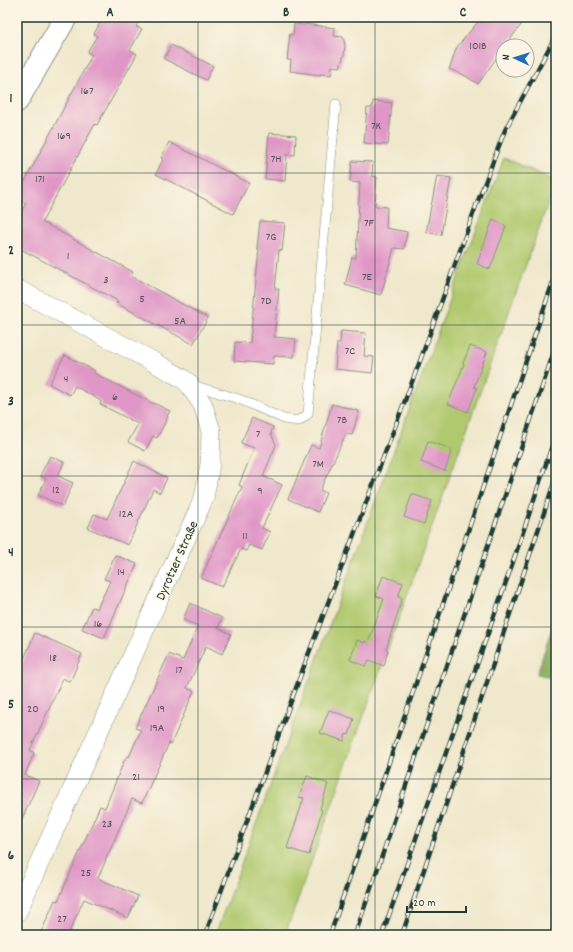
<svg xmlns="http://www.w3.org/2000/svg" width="573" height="952" viewBox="0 0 573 952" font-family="Dekko,sans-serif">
	<rect width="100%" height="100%" fill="#fcf5e5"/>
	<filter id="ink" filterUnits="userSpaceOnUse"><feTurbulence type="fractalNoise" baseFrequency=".025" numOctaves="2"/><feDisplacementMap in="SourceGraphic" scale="8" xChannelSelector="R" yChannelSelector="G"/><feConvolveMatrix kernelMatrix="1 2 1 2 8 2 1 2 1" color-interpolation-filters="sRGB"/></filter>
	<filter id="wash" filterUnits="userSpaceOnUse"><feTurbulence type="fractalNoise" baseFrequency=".012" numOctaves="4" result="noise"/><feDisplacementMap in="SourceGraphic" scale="16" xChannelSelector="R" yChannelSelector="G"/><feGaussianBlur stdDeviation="0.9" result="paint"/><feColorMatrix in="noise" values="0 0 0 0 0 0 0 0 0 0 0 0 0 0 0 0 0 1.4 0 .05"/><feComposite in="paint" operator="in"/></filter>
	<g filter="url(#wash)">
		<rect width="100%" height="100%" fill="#f0e8cc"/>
		<path fill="#b1c96e" stroke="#688351" d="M504,158L556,181L285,935H215L456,283Z"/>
		<path fill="#8cad61" stroke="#56754a" d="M556,615V678L537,674Z"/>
		<g id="blocks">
			<path fill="#e097c7" d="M103,17H141L136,27L142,29L130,50L137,54L97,125L95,124L42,222L133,272L131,276L208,318L193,344L116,303L118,301L17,247V220L26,203L17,198V196L92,55L87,52L97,36L94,34Z
				M482,17H527L505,46H503V49L478,84L464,75L449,69L451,65L455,52L457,47Z
				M294,24L305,25V24L335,28L334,36L343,37L345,45L344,55L340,67L332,66L331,75L320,74V75L290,71L291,60H287L290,34L293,35Z
				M171,45L213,66L206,80L164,59Z
				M373,101L392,103L388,145L364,143L367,108H372Z
				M269,133L296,135L295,155L287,154L285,181L265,179Z
				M169,142L249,183L233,214L156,174L163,159L161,158Z
				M352,161L373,162L372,176L377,177L375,206L387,207L386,228L407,232L404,249L394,248L381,295L345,285L352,257L356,258L360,183L350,182Z
				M437,176L451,178L441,235L426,232Z
				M493,219L506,226L490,269L477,264Z
				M260,221L285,223L282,251L279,250L275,289H279L274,337L296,339L294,357L274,356L273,364L234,361L235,342L250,343L259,249L257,248Z
				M341,331L366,333L364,356L374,357L372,373L335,369L337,343H340Z
				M470,346L487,352L474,387L477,388L468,412L448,404L464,364L463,363Z
				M65,355L95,371L94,373L154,404V403L170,411L167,416L168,417L157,438L153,436L145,451L128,442L138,424L100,404L101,401L75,386L70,395L49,384Z
				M332,404L359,411L352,435L346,434L320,490L326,493L318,512L288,499L311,445L319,448Z
				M252,418L273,427L271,433L276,445L263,476L282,485L262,528L270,532L262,550L249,545L246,551L241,549L222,587L201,578L242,487L239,485L254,448L241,443Z
				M428,441L452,449L445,471L421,462Z
				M50,456L64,462L58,476L73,483L63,506L38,495L46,479L40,476Z
				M134,461L167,478L160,493L153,489L128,545L88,528L94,514L107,519Z
				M412,494L432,501L424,524L404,517Z
				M115,555L137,564L104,638L82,629L92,607L97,609L110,581L104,579Z
				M383,576L403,583L398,597L402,599L386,649L388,650L384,666L369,660L366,666L350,660L357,640L364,643L365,641L368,643L384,599L376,596Z
				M190,603L222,618L218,628L231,634L222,654L206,646L187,688L194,691L171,744L169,743L142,803L132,799L98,878L138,896L128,918L84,899L68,935H40L55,900L58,901L100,806L105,808L124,761L127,756L129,757L141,730L135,728L169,654L183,660L198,626L183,620Z
				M35,633L82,654L70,682L63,678L30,750L34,753L25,775L39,781L17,830V675Z
				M329,710L354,719L349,735L346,734L344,741L320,733Z
				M307,776L328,784L320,809L322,810L309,855L287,848L304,798L299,797Z"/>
		</g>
	</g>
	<g filter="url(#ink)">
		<use href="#blocks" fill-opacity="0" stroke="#889280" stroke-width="1"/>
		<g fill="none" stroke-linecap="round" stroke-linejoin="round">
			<defs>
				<path id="service" d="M192,385L239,399L284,419L299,421L308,414L336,104"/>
				<path id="minor" d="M17,289L150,360L182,378L189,384L203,405L211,431L210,464L204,498L17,912"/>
				<path id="tertiary" d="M17,101L66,17"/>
			</defs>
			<use href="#service" stroke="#889280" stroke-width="10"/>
			<use href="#minor" stroke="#889280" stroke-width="20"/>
			<use href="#tertiary" stroke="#889280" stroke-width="24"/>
			<use href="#service" stroke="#fff" stroke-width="9"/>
			<use href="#minor" stroke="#fff" stroke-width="19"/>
			<use href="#tertiary" stroke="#fff" stroke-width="22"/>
			<defs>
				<path id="rail" d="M205,935L307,658L420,361L476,206L505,130L556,35
					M330,935L556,273
					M355,935L556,346
					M382,935L513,562L556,434
					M402,935L556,477"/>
			</defs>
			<use href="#rail" stroke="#1f3d34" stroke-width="4.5"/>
			<use href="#rail" stroke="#fcf5e5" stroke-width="3" stroke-dasharray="9" stroke-linecap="butt"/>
		</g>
	</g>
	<path fill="none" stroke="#1f3d34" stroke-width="1" stroke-opacity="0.55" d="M198,17V935M375,17V935M17,173H556M17,325H556M17,476H556M17,627H556M17,779H556"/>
	<g text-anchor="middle" stroke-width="3" stroke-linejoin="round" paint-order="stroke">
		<g font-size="12" fill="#4f5459">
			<text x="478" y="49">101B</text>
			<text x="87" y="94">167</text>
			<text x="376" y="129">7K</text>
			<text x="64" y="139">169</text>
			<text x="276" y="162">7H</text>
			<text x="40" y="182">171</text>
			<text x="369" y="226">7F</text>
			<text x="271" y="240">7G</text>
			<text x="68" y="259">1</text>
			<text x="367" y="280">7E</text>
			<text x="106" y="283">3</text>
			<text x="142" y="302">5</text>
			<text x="266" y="304">7D</text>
			<text x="180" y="324">5A</text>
			<text x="350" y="354">7C</text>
			<text x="66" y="382">4</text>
			<text x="115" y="400">6</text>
			<text x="342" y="423">7B</text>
			<text x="258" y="437">7</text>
			<text x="318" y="467">7M</text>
			<text x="56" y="493">12</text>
			<text x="260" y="494">9</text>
			<text x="126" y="517">12A</text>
			<text x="245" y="539">11</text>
			<text x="121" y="575">14</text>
			<text x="98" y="627">16</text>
			<text x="53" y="661">18</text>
			<text x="179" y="673">17</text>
			<text x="33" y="712">20</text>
			<text x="161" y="712">19</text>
			<text x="157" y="731">19A</text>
			<text x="136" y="780">21</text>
			<text x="107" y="827">23</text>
			<text x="86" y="876">25</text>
			<text x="62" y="922">27</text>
		</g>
		<g font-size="14" fill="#1f3d34" stroke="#fcf5e5">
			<text transform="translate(176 560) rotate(-66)" y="5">Dyrotzer Straße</text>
		</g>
	</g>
	<rect width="573" height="952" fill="none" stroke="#fcf5e5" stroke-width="44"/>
	<g transform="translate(515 58) rotate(274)"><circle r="19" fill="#fcf5e5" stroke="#a4ab9e"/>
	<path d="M0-3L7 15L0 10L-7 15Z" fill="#1f6fb2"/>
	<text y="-6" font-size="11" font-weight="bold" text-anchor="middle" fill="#1f3d34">N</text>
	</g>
	<path d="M407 906v6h59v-6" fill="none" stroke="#1f3d34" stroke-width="2"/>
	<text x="413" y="906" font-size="12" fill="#1f3d34" stroke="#fcf5e5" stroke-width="3" paint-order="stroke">20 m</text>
	<rect x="22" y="22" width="529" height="908" fill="none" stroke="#1f3d34" stroke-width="1.5"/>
	<g font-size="13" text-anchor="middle" font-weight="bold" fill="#1f3d34">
		<text x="110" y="16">A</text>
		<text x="286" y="16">B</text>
		<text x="463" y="16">C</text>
		<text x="11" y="102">1</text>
		<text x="11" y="254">2</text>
		<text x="11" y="405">3</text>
		<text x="11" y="556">4</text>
		<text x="11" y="708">5</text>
		<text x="11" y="859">6</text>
	</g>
</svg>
